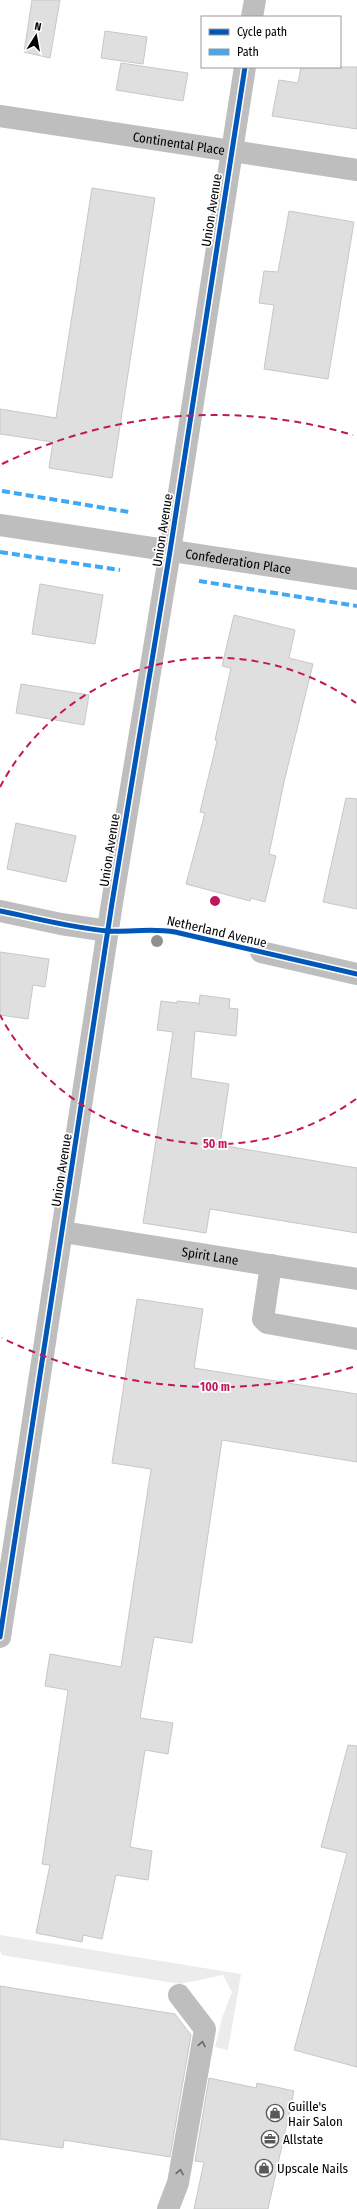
<svg xmlns="http://www.w3.org/2000/svg" width="357" height="2209" viewBox="0 0 357 2209" font-family="'Fira Sans Condensed',sans-serif">
	<rect width="100%" height="100%" fill="#fff"/>
	<path fill="#ececec" d="M0,1935L241,1974L228,2050L215,2047L222,2018L232,1992L223,1975L180,1984L2,1955L0,1950Z"/>
	<path fill="#dfdfdf" stroke="#c7c7c7" d="M32,0H60L50,58L24,52Z
		M105,31L147,37L143,64L101,58Z
		M121,63L188,73L183,101L116,90Z
		M301,67H357V129L272,116L279,80L298,83Z
		M92,188L155,198L112,478L49,468L53,442L0,434V409L56,418Z
		M289,211L354,222L328,379L264,369L274,305L259,303L264,271L278,272Z
		M40,584L103,595L95,644L32,634Z
		M234,615L295,630L289,658L313,664L284,782L269,854L276,856L265,902L251,898L250,901L186,884L205,813L200,812L217,741L215,740L231,668L222,666Z
		M21,684L89,695L84,725L16,713Z
		M346,798L357,799V909L323,902Z
		M16,823L76,836L66,882L7,869Z
		M0,952L49,959L45,987L33,985L28,1019L0,1015Z
		M200,995L230,999L229,1008L238,1009L236,1036L195,1031L191,1078L229,1084L220,1145L357,1168V1233L210,1209L206,1233L143,1223L173,1032L157,1030L161,1001L177,1003V1001L198,1003L199,1005Z
		M137,1299L203,1309L194,1368L357,1394V1462L222,1440L192,1643L154,1637L140,1718L173,1723L168,1754L145,1750L130,1847L152,1851L148,1880L116,1875L102,1939L83,1935L82,1942L36,1933L50,1865L42,1864L68,1690L45,1686L50,1654L121,1667L151,1469L112,1463Z
		M348,1745L357,1746V2067L294,2050L347,1853L321,1847Z
		M0,1986L175,2014L191,2035L170,2157L64,2140L63,2148L0,2139Z
		M209,2078L256,2088L257,2083L294,2091L268,2209H194L204,2162L195,2161Z"/>
	<g fill="none" stroke-linecap="round" stroke-linejoin="round">
		<g stroke="#bebebe" stroke-width="22">
			<path d="M252,17L255,0"/>
			<path id="s1" d="M0,116L357,170"/>
			<path id="s2" d="M0,525L357,579"/>
			<path d="M0,911L61,924L108,931"/>
			<path d="M261,952L357,974"/>
			<path id="s3" d="M63,1232L357,1279"/>
			<path d="M271,1265L263,1319L267,1323L357,1339"/>
			<path d="M0,1637L112,903L170,551L245,67"/>
			<path d="M168,2209L178,2183L205,2029L179,1995"/>
		</g>
		<path stroke="#3fa9f5" stroke-width="4" stroke-dasharray="8 4" stroke-linecap="butt" d="M2,491L129,512
			M0,552L120,570
			M199,581L357,606"/>
		<defs>
			<path id="cycleway" d="M0,911C36,918 72,928 108,931C131,932 153,928 175,932L357,974
				M0,1637L112,903L170,551L245,67"/>
		</defs>
		<use href="#cycleway" stroke="#fff" stroke-width="8"/>
		<use href="#cycleway" stroke="#0057b8" stroke-width="5"/>
	</g>
	<circle fill="#8f8f8f" cx="157" cy="941" r="6"/>
	<defs><path id="oneway-chevron" d="M-2-3.5L2.5 0L-2 3.5" fill="none" stroke-width="1.6" stroke-linecap="round" stroke-linejoin="round"/></defs>
	<g stroke="#686868">
		<use href="#oneway-chevron" transform="translate(202 2044) rotate(-80)"/>
		<use href="#oneway-chevron" transform="translate(180 2172) rotate(-80)"/>
	</g>
	<g fill="none" stroke="#c2185b" stroke-width="2" stroke-dasharray="7 5">
		<path d="M356 1099A243 243 0 0 1 0 1015M0 787A243 243 0 0 1 356 703"/>
		<path d="M353 1367A486 486 0 0 1 2 1338M2 464A486 486 0 0 1 353 435"/>
	</g>
	<defs>
		<symbol id="shop-ring" viewBox="-11 -11 22 22"><circle r="9.5" fill="#fff" stroke="#595959" stroke-width="1.5"/><path d="M-5-2.5h2.3a2.7 3.5 0 0 1 5.4 0H5L5.5 6h-11ZM-1.5-2.5h3a1.5 2.3 0 0 0-3 0Z" fill="#595959"/></symbol>
		<symbol id="office-ring" viewBox="-11 -11 22 22"><circle r="9.5" fill="#fff" stroke="#595959" stroke-width="1.5"/><path d="M-6-3h4V-5.5h4V-3h4V5H-6ZM-1-4.5V-3h2v-1.5ZM-6 0V1H6V0Z" fill="#595959"/></symbol>
	</defs>
	<g fill-rule="evenodd">
		<use href="#shop-ring" x="265" y="2103" width="20" height="20"/>
		<use href="#office-ring" x="260" y="2129" width="20" height="20"/>
		<use href="#shop-ring" x="254" y="2158" width="20" height="20"/>
	</g>
	<g text-anchor="middle" stroke-width="3.5" stroke-linejoin="round" paint-order="stroke">
		<g font-size="13" fill="#000" stroke="#fff">
			<text dy="5" stroke="none"><textPath href="#s1" startOffset="181">Continental Place</textPath></text>
			<text transform="translate(211 210) rotate(-81)" y="5">Union Avenue</text>
			<text transform="translate(162 530) rotate(-81)" y="5">Union Avenue</text>
			<text dy="5" stroke="none"><textPath href="#s2" startOffset="241">Confederation Place</textPath></text>
			<text transform="translate(109 850) rotate(-81)" y="5">Union Avenue</text>
			<text transform="translate(217 931) rotate(13)" y="5">Netherland Avenue</text>
			<text transform="translate(61 1170) rotate(-81)" y="5">Union Avenue</text>
			<text dy="5" stroke="none"><textPath href="#s3" startOffset="149">Spirit Lane</textPath></text>
		</g>
		<g font-size="13" fill="#000" stroke="#fff" text-anchor="start">
			<text x="288" y="2111">Guille's<tspan x="288" dy="15">Hair Salon</tspan></text>
			<text x="283" y="2144">Allstate</text>
			<text x="277" y="2173">Upscale Nails</text>
		</g>
	</g>
	<circle cx="215" cy="901" r="6" fill="#c2185b" stroke="#fff" stroke-width="2"/>
	<g font-size="12" text-anchor="middle" font-weight="bold" fill="#c2185b" stroke="#fff" stroke-width="3.5" stroke-linejoin="round" paint-order="stroke">
		<text x="215" y="1148">50 m</text>
		<text x="215" y="1391">100 m</text>
	</g>
	<rect x="201" y="16" width="140" height="52" fill="#ffffff" stroke="#999999"/>
	<rect x="209" y="29" width="20" height="6" fill="#0057b8" stroke="#999999"/>
	<text x="237" y="36" font-size="12" fill="#000000">Cycle path</text>
	<rect x="209" y="49" width="20" height="6" fill="#3fa9f5" stroke="#999999"/>
	<text x="237" y="56" font-size="12" fill="#000000">Path</text>
	<g transform="translate(36 36) rotate(11)" stroke="#ffffff" stroke-width="3" paint-order="stroke">
	<path d="M0-3L7 15L0 10L-7 15Z" fill="#000000"/>
	<text y="-6" font-size="11" font-weight="bold" text-anchor="middle" fill="#000000">N</text>
	</g>
</svg>
